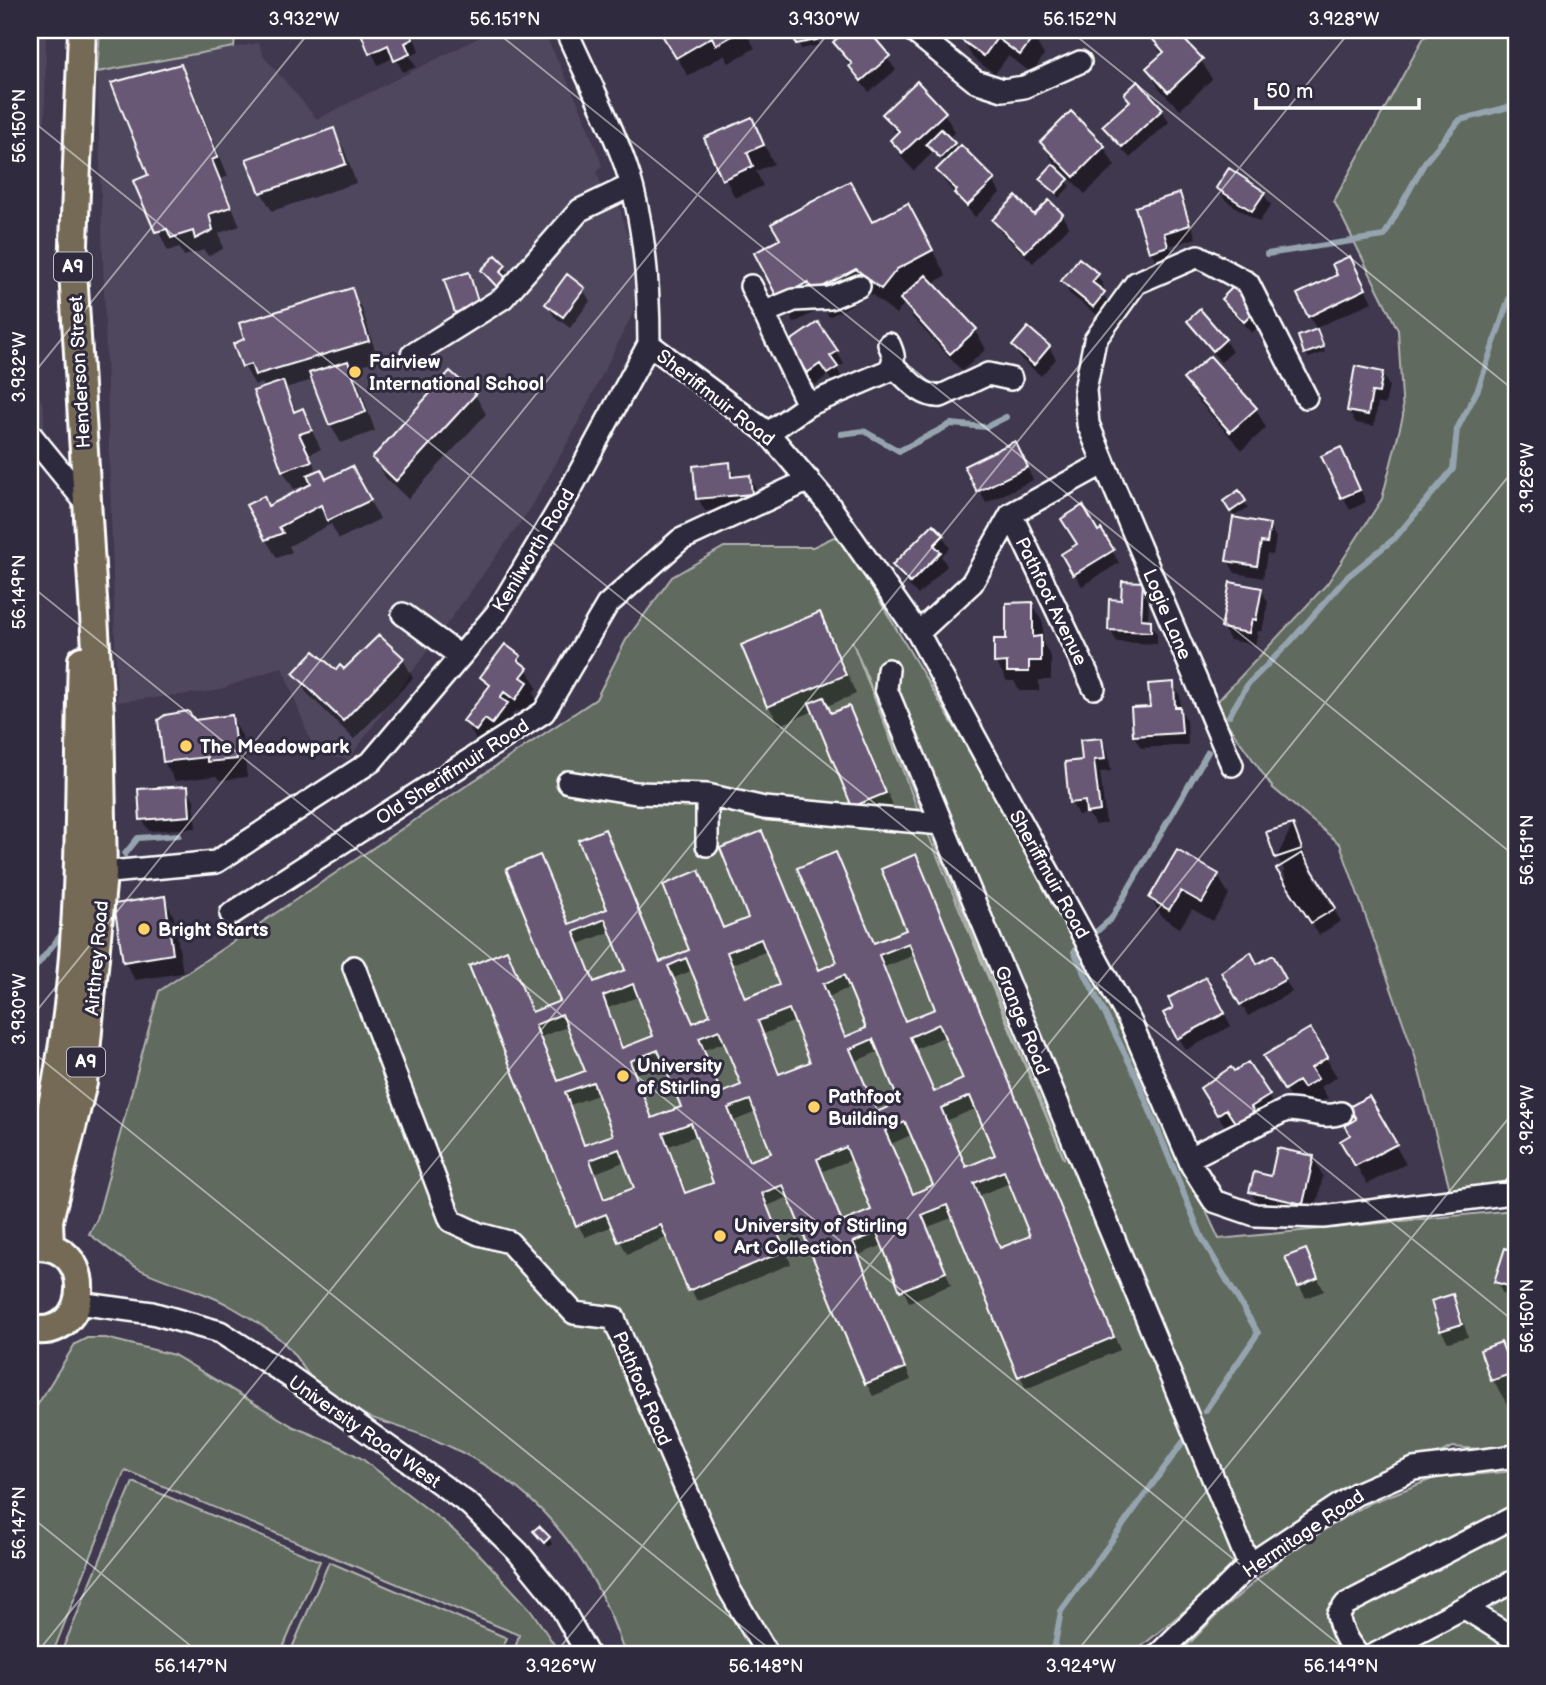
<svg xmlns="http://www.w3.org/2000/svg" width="1546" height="1685" viewBox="0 0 1546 1685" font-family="'Balsamiq Sans',sans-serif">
	<rect width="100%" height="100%" fill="#40384e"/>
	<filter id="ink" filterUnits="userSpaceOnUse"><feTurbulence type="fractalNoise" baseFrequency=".0143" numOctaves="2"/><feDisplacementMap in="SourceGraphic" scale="14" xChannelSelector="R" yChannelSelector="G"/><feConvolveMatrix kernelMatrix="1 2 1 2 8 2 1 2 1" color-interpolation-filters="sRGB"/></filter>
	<g filter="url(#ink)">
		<path fill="#50465d" d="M30,30H46L45,121L30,130Z
			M494,30H543L581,109L602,165L597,173L606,198L619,204L630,245L635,292L633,313L574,431L531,508L349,759L316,755L282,667L215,691L117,702L97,72L259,43L263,55L317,119Z
			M30,370L44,408V465L30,468Z"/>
		<path fill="#606a5f" stroke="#b0b4af" stroke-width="2" fill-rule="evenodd" d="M100,30H236L234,47L97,72Z
			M1442,30H1516V1172L1504,1183L1451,1193L1415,1056L1340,844L1273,788L1214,705L1327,584L1382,499L1403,416L1398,330L1334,201L1424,37Z
			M840,534L1074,928L1219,1239L1514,1210L1516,1208V1452L1453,1447L1292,1522L1131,1655H625C593,1554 534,1481 435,1440C402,1426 368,1420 336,1401C312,1387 302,1361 283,1342C270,1330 246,1315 230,1306C200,1288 162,1283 132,1265C117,1256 103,1244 89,1234L97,1219L159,991L596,699L626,640L672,577L724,547H813ZM852,641L1064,1158V1159L918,810Z
			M87,1338H106L174,1355L294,1427L333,1443L361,1458L449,1526L483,1558L531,1610L561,1655H513L519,1635L125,1470L52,1655H30V1417L75,1344Z
			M1516,1471V1655H1178L1221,1611L1297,1545L1370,1503L1435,1478Z
			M133,1482L320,1561L280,1655H60Z
			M329,1562L507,1638L499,1655H289Z"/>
		<path fill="#0007" fill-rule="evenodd" d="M365,30H412L419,52L410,56L416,67L403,72L395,57L378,65L363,34Z
			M661,30H744L755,48L729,63L724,55L688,76Z
			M795,30H816L819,45L801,49Z
			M850,30H866L896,70L869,92L858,79L835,42Z
			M968,30H1024L1033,36L1044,55L1032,73L1008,56L995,74L973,58L962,39Z
			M1135,30H1172L1201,60L1212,79L1180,110L1159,88L1148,69L1162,55L1149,33L1146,37Z
			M180,66L191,85L228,176L221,179L240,226L219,233L223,249L208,256L204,250L184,256L179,247L168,251L135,182L150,176Z
			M1137,84L1162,110L1169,122L1130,158L1112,138L1105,126L1130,102L1126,94Z
			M944,113L955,132L948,138L958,150L993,180L1000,193L975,217L945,182L938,170L945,163L933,152L914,171L903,159L892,140L897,135L885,114Z
			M751,119L774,164L756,171L763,186L735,198L706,139Z
			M333,130L344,149L356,183L272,211L261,192Z
			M1042,142L1104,147L1115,166L1085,194L1053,161Z
			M1042,179L1067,180L1070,186L1059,198Z
			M1218,188L1263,193L1271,205L1259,222L1225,200Z
			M1179,195L1186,208L1196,238L1170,246L1174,258L1158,263L1150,251Z
			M1062,215L1069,227L1033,263L1001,232L994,220Z
			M872,224L922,230L946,276L932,283L975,330L986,349L962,371L913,318L905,303L896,314L871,294L829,317L824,307L794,323L780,298Z
			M496,257L508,272L503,277L505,295L483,270Z
			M1356,270L1372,302L1316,328L1309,316L1340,276Z
			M468,274L475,287L485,317L463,324L456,312Z
			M1097,275L1104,287L1101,292L1111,306L1101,318L1070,294L1063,282Z
			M1235,287L1264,321L1252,333L1230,311L1223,299Z
			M583,289L590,301L570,328L554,316L547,304Z
			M351,290L362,309L378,360L350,368L358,382L375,431L341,443L330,424L313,380L285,388L297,413L302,411L321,449L309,454L317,472L326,481L351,468L380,519L339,539L331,524L289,546L292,552L277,558L266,540L269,508L314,485L313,483L294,489L283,471L265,389L262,383L255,385L244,366Z
			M1189,321L1225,340L1232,352L1221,362L1196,333Z
			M1319,337L1325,352L1309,358L1306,353Z
			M1014,346L1049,347L1056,359L1041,376L1021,359Z
			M837,352L844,364L837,368L843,380L835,386L828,375L815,385L796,357Z
			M1210,358L1256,409L1266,428L1242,450L1196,398L1186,380Z
			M1382,373L1389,386L1385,405L1378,403L1374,426L1356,423L1348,411Z
			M475,395L486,414L408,499L385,477L374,458Z
			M1021,455L1033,480L986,503L966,466Z
			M1324,457L1347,461L1366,502L1350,510Z
			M729,464L736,478L749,477L756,489L758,506L705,511L698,498Z
			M1238,493L1248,508L1234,516L1225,501Z
			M1269,525L1276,538L1273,555L1267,554L1263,578L1235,573L1228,561Z
			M1101,531L1119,563L1082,586L1063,555Z
			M942,536L950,548L941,556L947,566L918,595L901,577L894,565Z
			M1142,584L1149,596L1148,621L1157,634V644L1117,642L1110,630L1123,602Z
			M1261,590L1268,602L1262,631H1258L1255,645L1230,640L1222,627Z
			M1032,604L1043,623V643L1051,657V680H1039V691H1020L1014,681H1007L996,662Z
			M819,614L830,633L856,694L827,706L832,715L849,708L859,727L896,812L854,806L814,711L780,725L769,707L744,646Z
			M520,657L537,688L533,693L538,702L526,717L516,710L512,714L517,723L487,748L476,740L465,721L489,689L482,677Z
			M403,659L413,678L354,739L306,692L296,673L336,672Z
			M1173,684L1180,696L1181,710L1187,721L1188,745L1141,748L1134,736L1151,709Z
			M231,717L242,736L247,777L220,780L216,776L175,781L164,762L194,721Z
			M1101,739L1108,752L1111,771L1100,772L1106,823L1095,825L1088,813L1078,815L1071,802L1084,762Z
			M187,788L194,800L196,828L149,831L142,819Z
			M1292,826L1299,838L1307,861L1305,862L1341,921L1319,935L1286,882L1283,867L1277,857Z
			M604,831L661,964L692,951L698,872L724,930L751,919L761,833L820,971L839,963L836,854L875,945L908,931L922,869L1120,1350L1026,1389L954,1217L928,1227L951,1285L909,1302L883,1245L859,1255L911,1380L873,1396L866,1383L789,1197L767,1206L791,1264L697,1302L668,1237L627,1254L613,1226L585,1237L578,1225L506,953L533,1013L563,1001L540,858L570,926L609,910ZM610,932L627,971L595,984L579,944ZM768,951L781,986L746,999L732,964ZM915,955L937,1010L906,1022L884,967ZM693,970L712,1016L694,1024L674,978ZM851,987L868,1029L846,1039L828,997ZM640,996L655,1038L624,1049L608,1008ZM795,1021L812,1063L781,1075L764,1034ZM569,1026L587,1072L559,1083L541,1037ZM946,1036L965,1080L935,1093L916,1049ZM726,1042L743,1086L722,1095L704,1050ZM880,1051L902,1103L878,1113L856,1061ZM665,1062L683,1108L654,1120L635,1074ZM600,1094L615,1136L585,1147L570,1105ZM977,1108L997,1156L966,1168L946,1121ZM756,1112L773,1154L750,1162L734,1121ZM698,1135L716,1184L687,1194L669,1146ZM911,1135L935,1186L914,1196L891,1144ZM853,1159L874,1211L843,1224L823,1171ZM626,1161L636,1189L606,1200L595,1173ZM1010,1183L1032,1237L1001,1249L980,1195Z
			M1218,876L1229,895L1213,921L1192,909L1180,928L1162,917L1151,898Z
			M164,898L174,917L183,973L135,980L124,961Z
			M1272,957L1292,992L1248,1016L1224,973L1257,966Z
			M1213,991L1231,1026L1186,1050L1166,1014Z
			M1310,1031L1337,1077L1321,1087L1328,1098L1315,1106L1310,1099L1296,1108L1266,1057Z
			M1268,1096L1279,1115L1264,1132L1248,1142L1238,1127L1229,1133L1213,1107Z
			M1368,1098L1406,1164L1367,1184L1343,1142L1352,1136Z
			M1313,1157L1323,1176L1313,1222L1262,1211L1251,1192Z
			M1305,1251L1324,1291L1306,1298L1299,1286Z
			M1506,1251L1516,1254V1298L1503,1294L1496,1281Z
			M1452,1296L1459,1308L1468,1337L1448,1342L1441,1330Z
			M1500,1344L1516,1372L1515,1418L1493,1380L1482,1351Z
			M539,1537L549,1538L552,1544L548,1547Z"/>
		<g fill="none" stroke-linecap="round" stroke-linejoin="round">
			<path stroke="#95a4af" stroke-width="6" d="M1267,254L1384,236L1425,162L1460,120L1516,105
				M841,434L864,431L899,451L951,424L986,427L1006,417
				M1229,716L1248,684L1291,641L1347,577L1395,538L1453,469L1457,429L1478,389L1510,296L1516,286
				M125,854L138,838L179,835
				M1096,932L1111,919L1208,752
				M1076,949L1074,952L1135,1074L1202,1238L1258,1333L1205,1411
				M30,974L65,930
				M1053,1655L1061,1611L1183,1442"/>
		</g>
		<path fill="#685975" stroke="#fff" stroke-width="2" fill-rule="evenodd" d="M363,30H410L413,39L405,43L410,54L394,61L388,45L369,54L361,33Z
			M659,30H743L716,45L712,37L676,58Z
			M793,30H815L817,40L796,44Z
			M847,30H868L890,56L861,81L849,66L852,64L833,42Z
			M966,30H1027L1035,35L1020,55L997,38L984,56L960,39Z
			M1150,30H1175L1203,59L1168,92L1146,68L1164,52L1147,33Z
			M181,64L218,157L212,160L231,207L209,214L213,230L195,239L193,231L171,238L167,229L155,232L133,181L148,175L111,83Z
			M917,81L946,112L902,153L890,140L899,131L882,114Z
			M1138,81L1163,109L1122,147L1102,126L1130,101L1124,94Z
			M1071,111L1105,146L1074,177L1040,142Z
			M752,117L764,145L747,152L753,166L722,180L704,138Z
			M334,128L346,164L260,193L246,159Z
			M941,129L955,143L940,158L926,144Z
			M961,145L995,179L967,206L954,193L957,190L936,170Z
			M1053,164L1069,179L1056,193L1039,179Z
			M1229,168L1265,192L1252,211L1216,188Z
			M850,181L872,222L908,203L933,250L897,269L881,289L856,269L813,292L808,282L778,299L754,253L780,239L771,224Z
			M1180,193L1190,225L1164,233L1168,246L1149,252L1135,207Z
			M1016,196L1034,215L1049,200L1063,214L1025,252L992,220Z
			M496,255L506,265L500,272L510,282L501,291L481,270Z
			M1350,256L1366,289L1308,317L1297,294L1337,275L1332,264Z
			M1079,258L1099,274L1092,282L1105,292L1093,307L1061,281Z
			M469,272L479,305L455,313L444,280Z
			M567,274L585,288L563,317L545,304Z
			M926,275L977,329L950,354L900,299Z
			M1235,285L1258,308L1244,322L1221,299Z
			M352,288L369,341L255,375L251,364L242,367L233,344L244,339L239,323Z
			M1200,309L1226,339L1213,351L1187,321Z
			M818,322L838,351L830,356L838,367L827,374L820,364L807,373L786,344Z
			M1028,327L1050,346L1034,365L1012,346Z
			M1317,329L1324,347L1304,354L1298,336Z
			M1210,356L1257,408L1230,432L1183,379Z
			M348,361L366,412L329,425L309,373Z
			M1355,366L1383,372L1379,393L1372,392L1368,415L1347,411Z
			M450,371L476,394L396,481L372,458Z
			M283,381L294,412L303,408L312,430L299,434L312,461L282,471L253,391Z
			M1015,441L1028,467L977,492L964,466Z
			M1341,447L1360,490L1341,498L1321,456Z
			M730,462L731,477L750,475L752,494L696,499L693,466Z
			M352,466L371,500L327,521L321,505L279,527L283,533L265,540L246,505L264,496L268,506L311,484L307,475L321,469L326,479Z
			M1239,490L1246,501L1230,512L1223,501Z
			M1083,505L1098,531L1101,529L1114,550L1073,575L1061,554L1077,544L1061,519Z
			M1233,517L1270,524L1267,543L1261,542L1257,566L1226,561Z
			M933,524L944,535L934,545L941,552L910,583L892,565Z
			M1122,581L1143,582L1141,619L1151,620V632L1108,630L1109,599L1121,600Z
			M1230,582L1262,588L1256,620L1252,619L1249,633L1221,628Z
			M1033,602V637L1041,636V661H1029V672H1007V662L994,663V639H1006V603Z
			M820,612L846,675L767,707L741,645Z
			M379,635L404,658L343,721L293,673L314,651L336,670L340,665L344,669Z
			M505,644L521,656L518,660L528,668L521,677L528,682L515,700L504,692L500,698L508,703L492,724L485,719L476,731L463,721L490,685L480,677Z
			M1174,682L1175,707H1180L1182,733L1133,736L1131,708L1150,707L1148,684Z
			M824,697L831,713L849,706L886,793L852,807L809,703Z
			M188,711L195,720L232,715L237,759L207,762V757L163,762L158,720L165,715Z
			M1102,738L1105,759L1094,760L1100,811L1086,813L1085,801L1069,803L1065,762L1082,760L1080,740Z
			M188,786L190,816L140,820L138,789Z
			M1293,824L1302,849L1275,858L1266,832Z
			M1293,824L1302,849L1275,858L1266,832Z
			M605,829L660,962L689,950L663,885L699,870L723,928L748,918L720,848L762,831L819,970L837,962L797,868L836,852L874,943L906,930L881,869L916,854L1114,1337L1018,1377L947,1205L922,1215L946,1272L900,1291L877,1233L853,1242L905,1368L865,1384L783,1185L762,1193L785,1251L688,1291L661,1225L618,1242L606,1214L576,1226L469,966L507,950L532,1012L560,1001L506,869L540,855L569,924L607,909L578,840ZM605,919L625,970L594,982L574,932ZM761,939L779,985L745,998L727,952ZM909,943L935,1009L905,1021L879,955ZM686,958L710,1015L693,1023L668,966ZM844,975L866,1028L845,1037L823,984ZM633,984L653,1036L622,1048L603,996ZM789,1009L810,1062L779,1074L758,1021ZM562,1014L585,1071L558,1081L535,1025ZM939,1024L963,1079L934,1092L910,1037ZM719,1030L741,1085L721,1093L699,1038ZM873,1039L899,1102L877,1112L850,1049ZM658,1050L681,1107L652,1118L630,1061ZM593,1082L613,1135L584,1145L565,1092ZM970,1096L995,1155L966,1167L941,1108ZM750,1100L771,1153L749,1161L728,1108ZM905,1122L933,1185L913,1194L885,1131ZM691,1123L713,1183L685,1193L663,1133ZM846,1147L871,1210L842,1222L817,1159ZM619,1149L634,1188L604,1199L590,1160ZM1004,1171L1030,1236L1000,1248L974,1183Z
			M1177,850L1219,874L1202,903L1181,891L1169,910L1149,898Z
			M1302,853L1336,908L1311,923L1276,869Z
			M1302,853L1336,908L1311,923L1276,869Z
			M165,896L173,954L123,962L114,904Z
			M1251,952L1257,964L1273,955L1286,979L1240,1005L1221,972Z
			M1206,977L1225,1013L1177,1039L1163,1013L1173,1008L1168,998Z
			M1310,1028L1328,1057L1311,1068L1318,1079L1303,1088L1298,1081L1284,1090L1263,1056Z
			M1248,1062L1270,1095L1251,1107L1254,1112L1236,1124L1226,1109L1217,1115L1200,1088L1231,1067L1234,1071Z
			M1369,1096L1397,1144L1355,1166L1340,1141L1350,1135L1345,1126L1356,1119L1349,1107Z
			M1277,1148L1314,1156L1303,1204L1249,1192L1254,1172L1271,1176Z
			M1505,1248L1516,1252V1275L1512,1287L1494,1282Z
			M1306,1249L1318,1278L1298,1287L1285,1257Z
			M1453,1294L1462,1324L1440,1331L1431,1301Z
			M1501,1342L1513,1373L1491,1381L1480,1350Z
			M539,1526L550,1537L544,1543L533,1531Z"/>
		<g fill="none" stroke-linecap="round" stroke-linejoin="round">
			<defs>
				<path id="minor" d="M912,30L975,81L1003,90L1024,87L1080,62
					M751,286L808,405L768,433
					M763,313L794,300L830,298L859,286
					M649,344L768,433L829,505L918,633L1131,1023L1192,1166L1214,1201L1255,1215L1323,1217L1512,1193L1516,1188
					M412,355L503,298L580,210L630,186
					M892,365C906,377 921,398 941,396L988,374L1011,379
					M808,405L888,371C896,361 894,355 889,344
					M30,434L87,504
					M1104,463L1232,765
					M1011,514L1094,688
					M403,614L460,656
					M918,633L972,583L1011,514L1104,463L1088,424L1085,390L1095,340L1136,283L1198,256L1248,283L1306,397
					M888,670L886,689L942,824
					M568,782L636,793L707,795L764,808L942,824L1249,1565
					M707,845V795
					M89,874L216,862L372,761L497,613L568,494L649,344C649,283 644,210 621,153C605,111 584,71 566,30
					M231,914L544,712L607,605L680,540L809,480
					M354,967L451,1221L479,1234L509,1242L574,1313L614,1318L640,1383L729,1589L768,1655
					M1189,1158L1286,1110C1306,1109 1323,1120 1341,1113
					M78,1303L152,1313L220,1332L289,1376L470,1505L518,1552L558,1601L588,1655
					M1465,1608L1516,1640
					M1158,1655L1249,1565L1356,1494L1414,1469L1516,1456
					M1358,1655C1348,1643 1341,1632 1338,1615L1346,1604L1516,1516
					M1374,1655L1516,1580"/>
				<path id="major" d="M30,1215C43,1146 60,1077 68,1006C82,891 78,776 82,660
					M30,1247C97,1236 94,1342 30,1329
					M50,1247L49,1220L83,1083L103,874L100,714L73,271L82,30"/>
			</defs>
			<use href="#minor" stroke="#fff" stroke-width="26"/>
			<use href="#major" stroke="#fff" stroke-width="32"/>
			<use href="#minor" stroke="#2f2a3d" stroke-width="21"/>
			<use href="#major" stroke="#756b55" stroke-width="26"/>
		</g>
	</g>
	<path fill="none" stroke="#fff" stroke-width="2" stroke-opacity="0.45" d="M494,30L1516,857M1069,30L1516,392M30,119L1516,1323M30,378L311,30M30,585L1352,1655M30,1019L831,30M30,1050L777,1655M30,1516L202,1655M35,1655L1351,30M554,1655L1516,467M1074,1655L1516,1109"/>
	<g fill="#ffd166" stroke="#2f2a3d" stroke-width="2.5">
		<circle cx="355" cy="372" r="7"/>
		<circle cx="186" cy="746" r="7"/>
		<circle cx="144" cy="929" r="7"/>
		<circle cx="623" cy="1076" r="7"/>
		<circle cx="814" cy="1107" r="7"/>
		<circle cx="720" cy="1236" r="7"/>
	</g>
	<g text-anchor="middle" stroke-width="6" stroke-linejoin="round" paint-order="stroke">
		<g fill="#2f2a3d" stroke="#c1bfc5" stroke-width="2">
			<rect x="54" y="252.5" width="38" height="29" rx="5"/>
			<rect x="67" y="1047.5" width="38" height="29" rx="5"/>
		</g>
		<g font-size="18" font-weight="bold" fill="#fff">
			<text x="73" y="273">A9</text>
			<text x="86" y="1068">A9</text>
		</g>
		<g font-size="19" font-weight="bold" fill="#fff" stroke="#2f2a3d" text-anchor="start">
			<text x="369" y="368">Fairview<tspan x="369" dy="22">International School</tspan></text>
			<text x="200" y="753">The Meadowpark</text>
			<text x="158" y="936">Bright Starts</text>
			<text x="637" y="1072">University<tspan x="637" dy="22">of Stirling</tspan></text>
			<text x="828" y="1103">Pathfoot<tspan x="828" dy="22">Building</tspan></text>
			<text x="734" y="1232">University of Stirling<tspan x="734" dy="22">Art Collection</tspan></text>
		</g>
		<g font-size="19" fill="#fff" stroke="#2f2a3d">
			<text transform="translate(79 372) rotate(-93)" y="7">Henderson Street</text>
			<text transform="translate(716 397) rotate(38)" y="7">Sheriffmuir Road</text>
			<text transform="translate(533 550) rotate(-59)" y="7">Kenilworth Road</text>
			<text transform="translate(1052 601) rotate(64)" y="7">Pathfoot Avenue</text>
			<text transform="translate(1168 614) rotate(67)" y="7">Logie Lane</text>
			<text transform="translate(452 771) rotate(-33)" y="7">Old Sheriffmuir Road</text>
			<text transform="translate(1050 874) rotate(61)" y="7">Sheriffmuir Road</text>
			<text transform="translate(96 958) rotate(-85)" y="7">Airthrey Road</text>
			<text transform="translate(1023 1020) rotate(68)" y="7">Grange Road</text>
			<text transform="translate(643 1388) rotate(67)" y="7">Pathfoot Road</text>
			<text transform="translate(365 1431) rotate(35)" y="7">University Road West</text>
			<text transform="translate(1303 1533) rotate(-34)" y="7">Hermitage Road</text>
		</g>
	</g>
	<rect width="1546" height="1685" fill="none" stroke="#2f2a3d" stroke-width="77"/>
	<path d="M1256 98v10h163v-10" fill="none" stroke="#ffffff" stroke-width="3.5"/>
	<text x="1266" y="98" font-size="21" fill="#ffffff" stroke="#2f2a3d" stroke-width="5" paint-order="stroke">50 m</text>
	<rect x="38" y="38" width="1470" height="1608" fill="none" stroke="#fff" stroke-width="2.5"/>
	<g font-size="18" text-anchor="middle" fill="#fff">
		<text x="304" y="25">3.932°W</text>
		<text x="505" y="25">56.151°N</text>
		<text x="824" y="25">3.930°W</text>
		<text x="1080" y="25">56.152°N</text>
		<text x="1344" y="25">3.928°W</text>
		<text transform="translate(19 126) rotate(-90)" y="6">56.150°N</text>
		<text transform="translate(19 367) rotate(-90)" y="6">3.932°W</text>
		<text transform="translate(1527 478) rotate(-90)" y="6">3.926°W</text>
		<text transform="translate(19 592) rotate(-90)" y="6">56.149°N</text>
		<text transform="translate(1527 850) rotate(-90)" y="6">56.151°N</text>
		<text transform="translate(19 1009) rotate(-90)" y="6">3.930°W</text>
		<text transform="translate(1527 1120) rotate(-90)" y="6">3.924°W</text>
		<text transform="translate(1527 1316) rotate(-90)" y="6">56.150°N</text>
		<text transform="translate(19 1523) rotate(-90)" y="6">56.147°N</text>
		<text x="191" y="1672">56.147°N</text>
		<text x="561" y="1672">3.926°W</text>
		<text x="766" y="1672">56.148°N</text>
		<text x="1081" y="1672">3.924°W</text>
		<text x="1341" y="1672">56.149°N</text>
	</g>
</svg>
